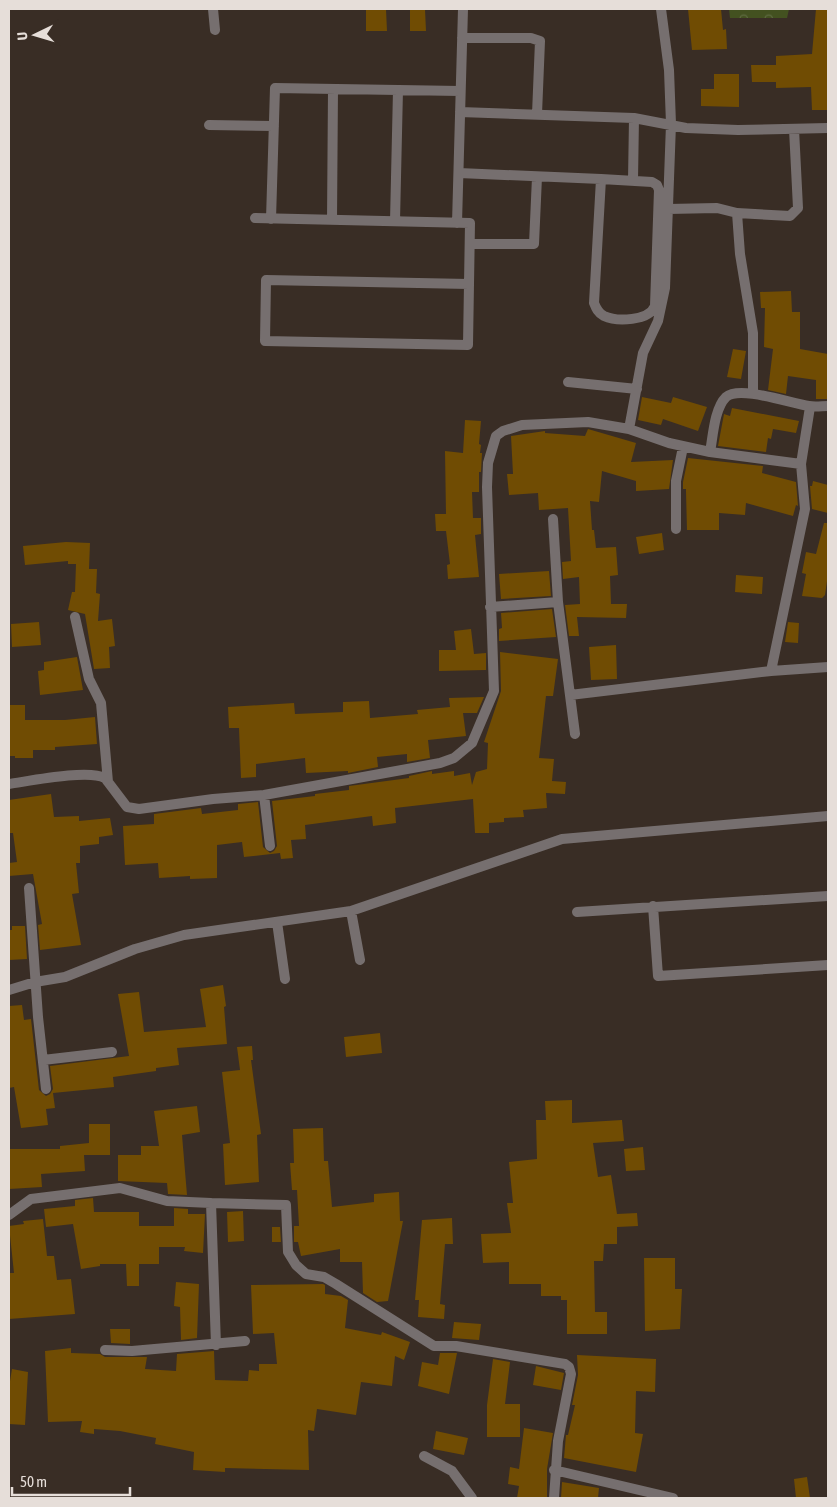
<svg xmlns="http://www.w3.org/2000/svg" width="837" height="1507" viewBox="0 0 837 1507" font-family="'Asap Condensed',sans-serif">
	<defs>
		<pattern id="forest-crowns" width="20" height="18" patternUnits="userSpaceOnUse" patternTransform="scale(1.25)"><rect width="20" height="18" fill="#435120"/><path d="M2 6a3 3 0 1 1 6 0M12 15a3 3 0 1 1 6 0" fill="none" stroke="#5e6a40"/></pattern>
	</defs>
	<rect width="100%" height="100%" fill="#392d25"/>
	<path fill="url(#forest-crowns)" d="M729,9H789L787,18H730Z"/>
	<path fill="#704c03" d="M366,9H386L387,31H366Z
		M410,9H425L426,31H410Z
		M688,9H721L723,30L726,29L727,49L692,50Z
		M816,9H828V110H812L811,87L776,88V82H752L751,65H776V56L812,54Z
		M714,74H739V107L701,106V89H714Z
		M791,291L792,312H800V349L828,354V399H816V380L788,376L786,394L768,390L773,349L764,347L765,308H761L760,292Z
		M733,349L746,351L741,379L727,377Z
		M642,397L671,403L673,397L707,407L698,431L663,419L661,425L638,420Z
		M732,408L799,421L796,433L773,429L771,439L768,438L766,452L718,446L724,414L730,416Z
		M465,420L481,421L479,444L481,445L480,453H482L481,472H479V492H472L473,518H481V534L475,535L479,577L448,579L447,565L450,564L446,531H436L435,514H446L445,451L463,453Z
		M588,429L636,443L631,462L673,460L669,489L636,491V481L602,471L599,502L590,501L592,530H594L596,548L616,547L618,575L610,576L611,604H627L626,618L577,617L579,636H569L565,605L580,604L579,577L563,579L562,562L571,561L568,508L539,510L538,493L509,495L507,474H513L511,436L545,431V433L585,436Z
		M688,458L763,466L762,473L796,482L798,506L796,505L793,516L746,503L745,515L719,513V530H687L686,492V489H683V482Z
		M813,481L828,485V513L812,509L810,486H812Z
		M824,523H828V574L825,595L822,598L802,596L806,574L802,573L806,552L816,554Z
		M662,533L664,550L639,554L636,537Z
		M66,542L90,543L89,569H97L96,593L100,594L98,621L112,619L115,646L109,647L110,668L94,669L85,614L68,610L72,592H75L76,564H68V561L25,565L23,546Z
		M549,571L551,596L501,599L499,574Z
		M736,575L763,577L762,594L735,592Z
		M552,609L556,637L499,641V629L502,628L501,613Z
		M39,622L41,645L12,647L11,624Z
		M788,622L799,623L798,643L785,642Z
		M471,629L474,654L486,653V670L439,671V650H456L454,631Z
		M616,645L617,679L591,680L589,647Z
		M500,652L558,659L553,696H546L539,758L554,759L552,781L566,782L565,794L546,793L547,808L523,810L524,817L504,818V822L489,823V833H475L473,799L395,808L396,823L373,826L372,816L305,825L306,839L291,840L293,858L281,859L280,853L244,857L242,842L217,845V878L190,879V876L159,878L158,863L125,865L123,826L154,824V814L201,808L202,814L238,810V804L258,802L263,847L270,853L274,851L277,846L272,801L315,796V794L349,790V786L409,778V776L432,771V774L454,771V776L470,773L472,785L476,772L487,769L488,743L484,742L501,691Z
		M77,657L83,690L40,695L38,671L44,670V662Z
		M484,697L477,713H463L466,736L428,740L430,758L407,762V754L377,757L378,767L348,773V771L306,773L305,758L256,764V777L241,778L239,728H229L228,707L294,703L295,714L343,712V702L369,701L370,718L418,714L417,710L450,707L449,698Z
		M9,705H25V720H65L95,717L97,744L55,747V750H33V758H15V756H9Z
		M51,794L54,817L79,816V821L110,818L113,835L99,837V844L80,846V863H76L79,893L72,894L81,945L40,950L38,925L42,924L33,874L9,876V863L17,862L13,833H9V800Z
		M12,926H25L27,959L9,960V930H12Z
		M223,985L226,1006L224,1007L227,1044L177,1048L179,1065L156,1068V1071L113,1077L114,1087L53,1093L55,1108L46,1109L48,1125L21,1128L14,1087L9,1088V1006L22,1005L24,1020L31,1019L39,1090L46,1096L50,1094L53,1089L50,1066L129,1056L118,994L139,992L144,1032L206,1027L200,989Z
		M380,1033L382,1053L346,1057L344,1037Z
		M252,1046L253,1060H251L261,1134L257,1135L259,1182L225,1185L223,1144L230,1143L222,1072L240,1070L237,1047Z
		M572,1100V1123L622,1120L624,1141L593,1143L598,1177L611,1175L617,1214L637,1213L638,1226L617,1227V1244H604L603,1261H594L595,1312H607V1334H567V1300H561V1296H541V1284H509V1262L483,1263L481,1234L511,1233L507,1203H513L509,1162L537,1159L536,1120H546L545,1101Z
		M197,1106L200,1132L182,1135L187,1195L168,1194L167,1183L118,1181V1155H141V1146H159L154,1111Z
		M89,1124H110V1155H84L85,1171L41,1174L42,1187L9,1189V1149H60V1146L89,1143Z
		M323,1128L324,1161H328L332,1207L374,1202V1194L399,1192L400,1221H403L388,1301L377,1302L363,1293L362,1262H340V1249L301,1256L298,1242H294V1226H299L297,1190H292L290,1163H294L293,1129Z
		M643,1147L645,1170L626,1171L624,1149Z
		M93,1198L94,1212H139V1226H174V1208L188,1209V1214H205L203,1253L184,1251L185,1247H159V1264H139V1286H127L126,1264H100V1266L81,1269L73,1224L46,1227L44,1209L75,1206V1200Z
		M243,1211L244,1241L228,1242L227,1212Z
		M452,1218L453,1244H445L440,1304L445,1305L444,1319L418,1317L419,1300H415L422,1220Z
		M43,1219L47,1256H54L57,1280L71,1279L75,1314L9,1319V1273H14L9,1226L24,1224L23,1221Z
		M272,1227H280L281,1242H272Z
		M644,1258H675V1289H682L680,1329L645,1331Z
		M176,1282L199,1284L197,1338L181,1340L180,1307L174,1306Z
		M323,1284L325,1285V1294L341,1296L348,1300L345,1328L381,1335L382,1332L410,1342L404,1360L395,1356L392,1386L361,1382L356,1415L317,1409L314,1431L308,1430L309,1470L225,1468V1472L193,1470L194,1452L155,1444L156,1438L120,1431L94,1429V1434L80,1432L82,1421L48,1422L45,1351L71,1348V1353L100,1354L105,1357H147L145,1369L176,1371L177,1354L214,1351L215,1380L248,1381L249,1370L259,1371V1364H277L274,1333L253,1334L251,1285Z
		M454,1322L481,1324L479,1340L452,1338Z
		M110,1329H130V1344L111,1343Z
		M440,1353H457L449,1394L418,1386L422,1362L438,1365Z
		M577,1355L656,1359L655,1392L636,1391L635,1433L643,1434L636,1472L564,1458L566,1435H568L575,1405H572L578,1375Z
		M493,1359L510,1362L505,1404H520V1437H487V1405Z
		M536,1366L564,1373L561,1390L533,1385Z
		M12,1369L28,1372L25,1425L9,1424V1387Z
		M524,1428L553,1433L547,1469V1498H517L519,1486L508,1484L510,1467L519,1469Z
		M436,1431L468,1438L464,1455L433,1449Z
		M807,1477L810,1498H796L794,1479Z
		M562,1482L599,1488L598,1498H561Z"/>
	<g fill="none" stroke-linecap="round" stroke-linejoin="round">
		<path stroke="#766f6f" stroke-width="10" d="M213,9L215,30
			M462,38H531L540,41L537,114
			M460,112L634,118L633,180
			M634,118L686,128L738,130L828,128
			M209,125L274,126
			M459,173L601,179L594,303C596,308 598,313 604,316C617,322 649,321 655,306L659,190L657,185L652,182L601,179
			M668,209L717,208L737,213L740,254L753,333V394
			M737,213L790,216L798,208L794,129
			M255,218L470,223L468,345L265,341L266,280L469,284
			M271,219L275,88L460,91
			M332,220L333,89
			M395,221L398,90
			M457,223L463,9
			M470,244H534L537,177
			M568,382L637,389
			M629,429L643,353L658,321L665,288L671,124L669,70L661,9
			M710,452L801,464
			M553,519L558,602
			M676,529V481L683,447
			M490,607L558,602L575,734
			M75,617L89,679L101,703L108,782
			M771,671L828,667
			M570,695L771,671L805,509L801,464L810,407
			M9,784C30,781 88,769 105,778L127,807L139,809L213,799L264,795L440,763L454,758L472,743L494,691L487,487L488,463L496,436L503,431L522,425L588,422L629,429L669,443L710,452C713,437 714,409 726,397C740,385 792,404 809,406C815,407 822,406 828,406
			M264,795L270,846
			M29,888L38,1017L46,1089
			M653,906L658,976L828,965
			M351,911L360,960
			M577,912L828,896
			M277,922L285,979
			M9,990L35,982L65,977L135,949L184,935L351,911L562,839L828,816
			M43,1060L112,1052
			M211,1203L286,1205L288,1252L296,1265L306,1274L324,1277L336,1284L434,1346H456L565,1364L569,1367L571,1374L558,1441L554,1498
			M9,1215L31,1199L120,1188L167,1201L211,1203L216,1345
			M105,1350L132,1351L245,1341
			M424,1456L452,1471L472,1498
			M554,1470L673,1498"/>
	</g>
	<rect width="837" height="1507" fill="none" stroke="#e6ded9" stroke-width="20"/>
	<g transform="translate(35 35) rotate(265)" stroke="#392d25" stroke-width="4" paint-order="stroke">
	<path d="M0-4L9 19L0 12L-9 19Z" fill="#e6ded9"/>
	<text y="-8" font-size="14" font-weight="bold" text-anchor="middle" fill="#e6ded9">U</text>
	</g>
	<path d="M12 1487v8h118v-8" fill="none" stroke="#e6ded9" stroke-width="2.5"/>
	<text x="20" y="1487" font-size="15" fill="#e6ded9" stroke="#392d25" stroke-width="4" paint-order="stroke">50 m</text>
</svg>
